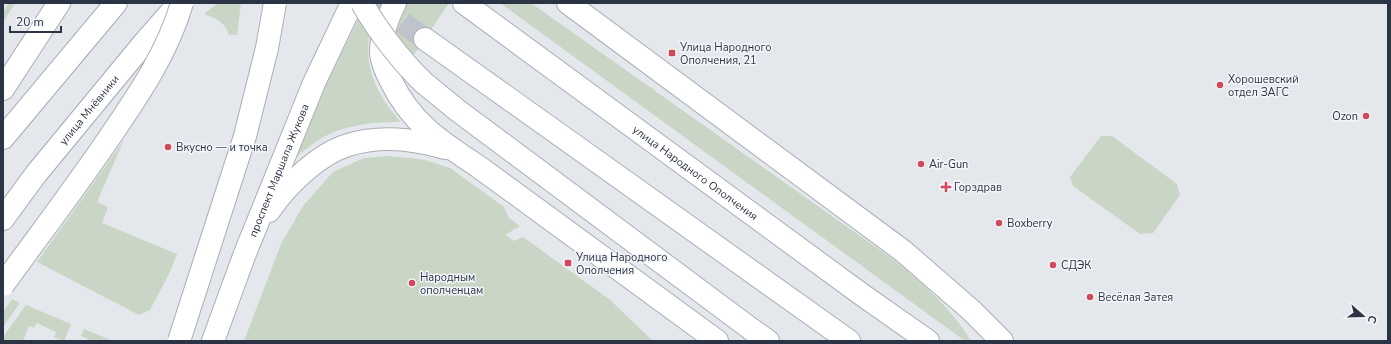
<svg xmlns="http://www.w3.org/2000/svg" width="1391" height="344" viewBox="0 0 1391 344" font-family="'Nunito Sans',sans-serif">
	<rect width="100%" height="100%" fill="#e4e7ec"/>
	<path fill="#c9d6c5" d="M9,3H15L3,22V12Z
		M218,3H241L237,35H229C226,24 216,17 205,15V13Z
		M366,3H379C359,50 367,84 401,122C370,122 338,125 313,144C307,148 301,153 296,157L325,88Z
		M401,3H449L405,68L391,43Z
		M500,3H531L894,260C924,284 951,308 971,341H965Z
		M1101,136H1112L1177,184L1180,195L1153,233L1140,234L1073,186L1070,177Z
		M124,140L97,202L108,207L102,223L177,254L169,274L150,310L139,315L37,262Z
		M387,156L411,158L425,160L450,168L504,207L509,218L520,226L505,235L514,241L523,237L609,299L653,341H244L281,244L303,206L333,172L364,158Z
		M12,299L20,303L3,327V312Z
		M26,305L71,324L64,341L54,337L56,332L37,323L34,328L29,326L23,341H3V337Z
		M84,329L113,341H92L81,336Z"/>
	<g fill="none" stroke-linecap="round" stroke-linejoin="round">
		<path stroke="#bfc3cb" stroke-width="22" stroke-dasharray="22 11" stroke-linecap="butt" d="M376,3L425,39"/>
		<defs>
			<g id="secondary">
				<path d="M395,3C387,19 381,35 381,53C382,63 386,72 391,81C411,123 441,142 479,167L717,341"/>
				<path id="s1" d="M464,3L861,294L928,341"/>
				<path d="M568,3L903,251L972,311L1002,341"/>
				<path d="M425,39L849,341"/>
				<path d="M3,89L59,3"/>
				<path d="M269,211C286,186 318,154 348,145C379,135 415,139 445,148"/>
				<path d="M751,329L768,341"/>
				<path id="s2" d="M213,341L244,256L314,83L352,3"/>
			</g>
			<g id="primary">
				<path d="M3,138L116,3"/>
				<path id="s3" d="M3,219L36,174L144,43L179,3"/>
			</g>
		</defs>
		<use href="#secondary" stroke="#a9aeb7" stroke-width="24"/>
		<use href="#primary" stroke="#a3abb8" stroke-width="24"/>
		<use href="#secondary" stroke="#fff" stroke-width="22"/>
		<use href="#primary" stroke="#fff" stroke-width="22"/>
		<defs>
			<path id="secondary-bridge" d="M362,3C377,30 402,62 424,83C435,92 446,101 457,110L751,329
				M3,285C37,238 72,192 105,144C135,100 167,55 182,3
				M179,341L245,136L267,48L275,3"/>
		</defs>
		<use href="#secondary-bridge" stroke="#a9aeb7" stroke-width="24" stroke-linecap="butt"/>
		<use href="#secondary-bridge" stroke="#fff" stroke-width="22"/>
	</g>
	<g fill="#d1495b" stroke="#f4f6f9" stroke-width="1.5">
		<rect x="668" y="49" width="8" height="8" rx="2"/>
		<circle cx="1220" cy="85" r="4"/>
		<circle cx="1366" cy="116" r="4"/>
		<circle cx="168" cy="147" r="4"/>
		<circle cx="921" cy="164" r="4"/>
		<path d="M944 181h4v4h4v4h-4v4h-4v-4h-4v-4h4z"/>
		<circle cx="999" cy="223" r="4"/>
		<rect x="564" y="259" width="8" height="8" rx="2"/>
		<circle cx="1053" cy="265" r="4"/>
		<circle cx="412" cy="283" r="4"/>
		<circle cx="1090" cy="297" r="4"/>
	</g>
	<g text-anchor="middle" stroke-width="3" stroke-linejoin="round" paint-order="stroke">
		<g font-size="11" fill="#2b3445" stroke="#f4f6f9" text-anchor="start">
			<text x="680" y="51">Улица Народного<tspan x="680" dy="13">Ополчения, 21</tspan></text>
			<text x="1228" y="83">Хорошевский<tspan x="1228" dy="13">отдел ЗАГС</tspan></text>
			<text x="1358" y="120" text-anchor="end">Ozon</text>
			<text x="176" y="151">Вкусно — и точка</text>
			<text x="929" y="168">Air-Gun</text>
			<text x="954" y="191">Горздрав</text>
			<text x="1007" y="227">Boxberry</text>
			<text x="576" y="261">Улица Народного<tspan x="576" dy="13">Ополчения</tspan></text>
			<text x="1061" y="269">СДЭК</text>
			<text x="420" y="281">Народным<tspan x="420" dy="13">ополченцам</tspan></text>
			<text x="1098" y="301">Весёлая Затея</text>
		</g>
		<g font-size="11" fill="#2b3445" stroke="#f4f6f9">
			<text dy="4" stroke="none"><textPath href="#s3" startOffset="139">улица Мнёвники</textPath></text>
			<text dy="4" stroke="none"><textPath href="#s2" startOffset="183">проспект Маршала Жукова</textPath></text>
			<text dy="4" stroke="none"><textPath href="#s1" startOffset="287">улица Народного Ополчения</textPath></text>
		</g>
	</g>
	<rect width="1391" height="344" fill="none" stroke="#2b3445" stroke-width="8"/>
	<g transform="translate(1363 316) rotate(110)" stroke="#f4f6f9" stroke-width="3" paint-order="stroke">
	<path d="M0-3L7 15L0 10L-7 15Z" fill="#2b3445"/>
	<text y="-6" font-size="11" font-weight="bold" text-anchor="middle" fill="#2b3445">С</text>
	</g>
	<path d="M10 26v6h51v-6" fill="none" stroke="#2b3445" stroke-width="2"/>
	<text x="16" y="26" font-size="12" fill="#2b3445" stroke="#f4f6f9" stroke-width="3" paint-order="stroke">20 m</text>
</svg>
